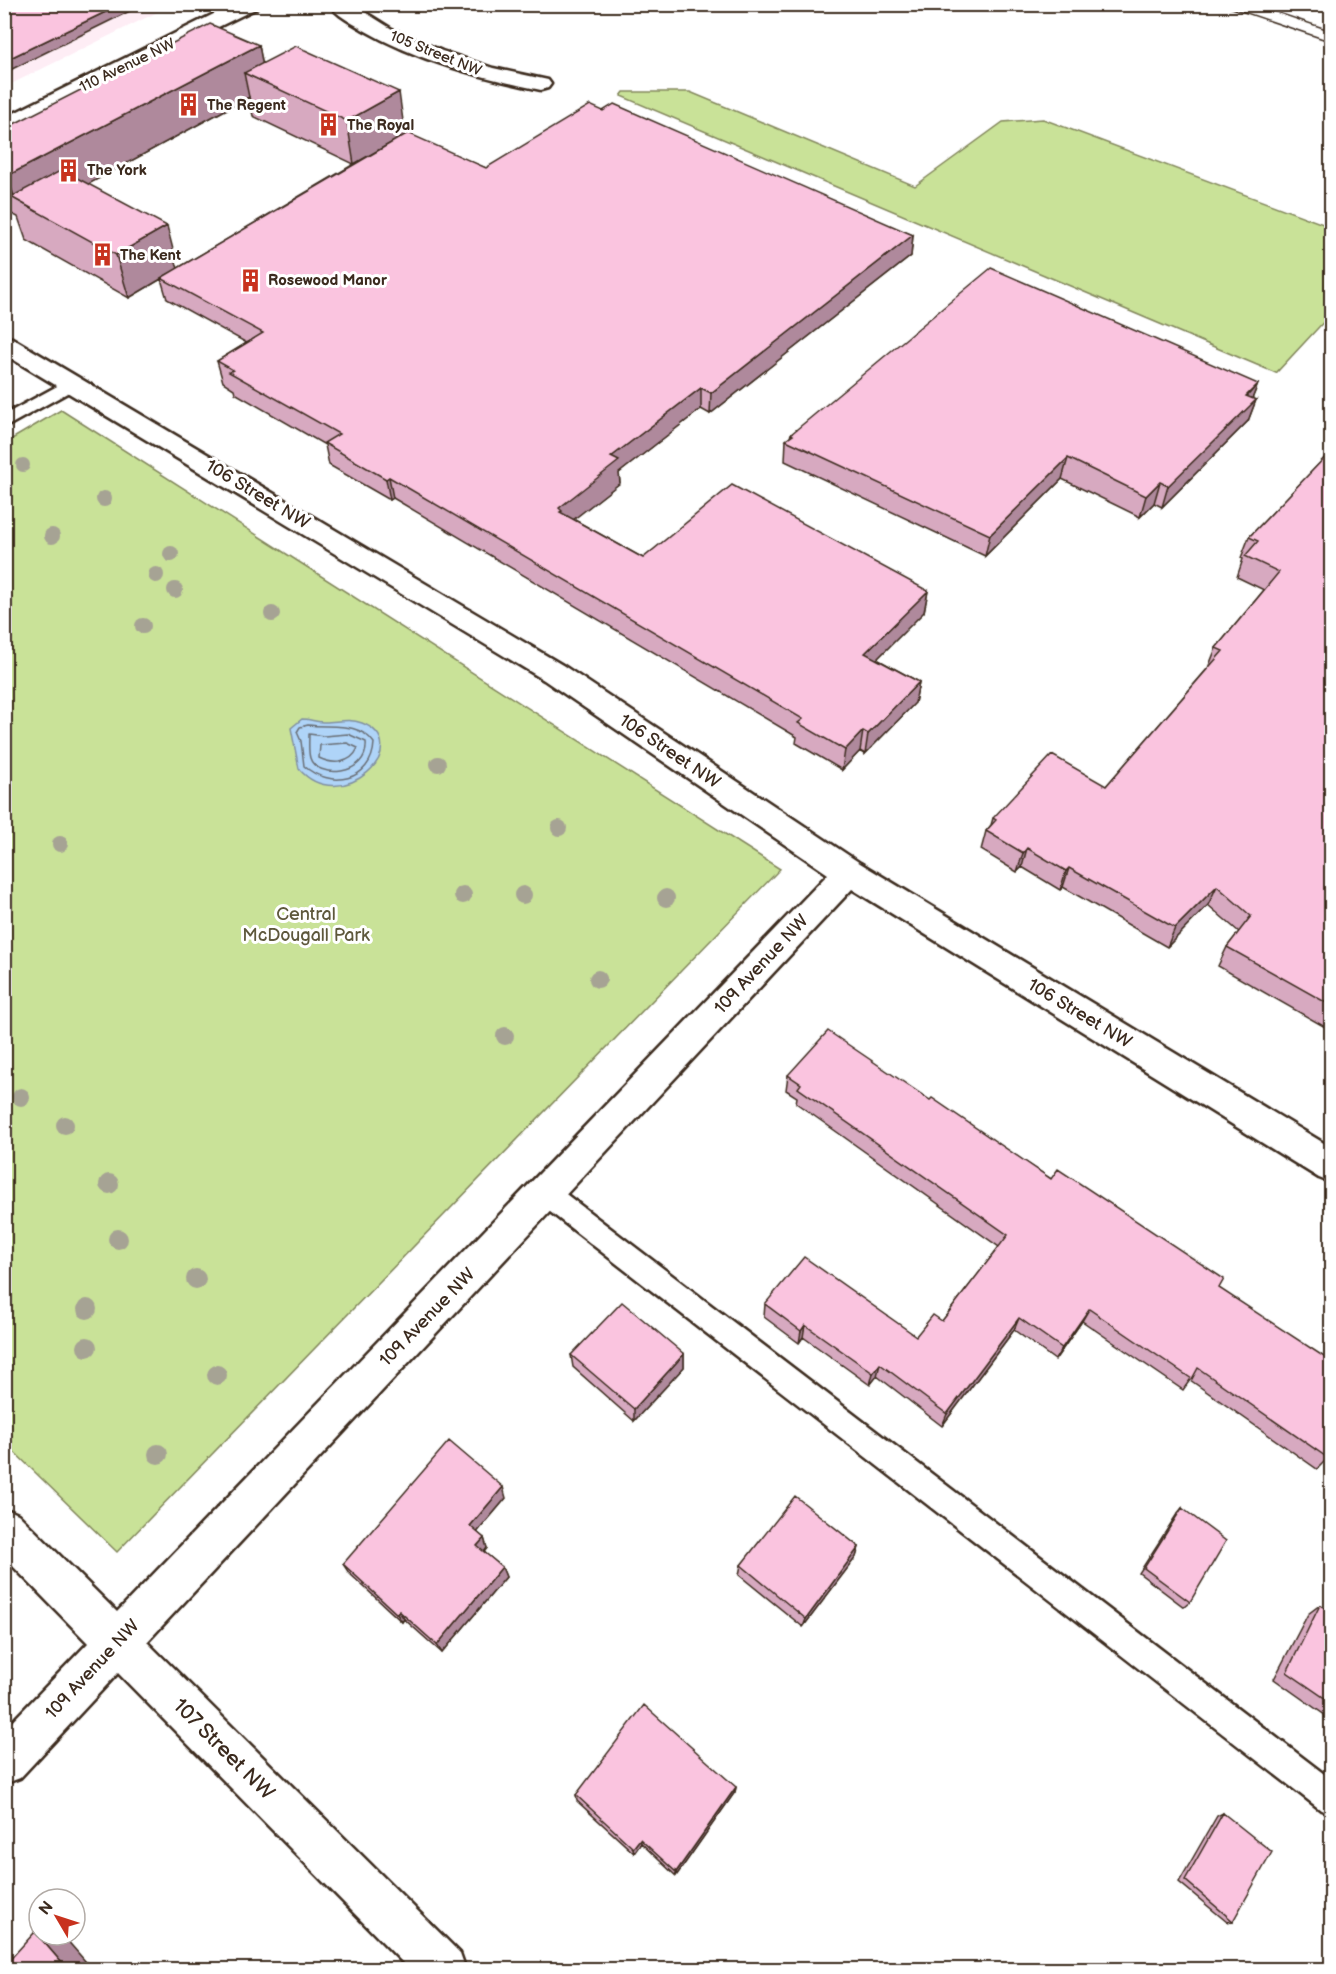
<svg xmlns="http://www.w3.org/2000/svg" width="1336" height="1974" viewBox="0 0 1336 1974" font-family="'Balsamiq Sans',sans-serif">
	<rect width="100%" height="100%" fill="#fff"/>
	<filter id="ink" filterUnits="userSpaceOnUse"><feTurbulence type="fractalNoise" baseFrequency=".0167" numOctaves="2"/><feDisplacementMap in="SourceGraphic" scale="12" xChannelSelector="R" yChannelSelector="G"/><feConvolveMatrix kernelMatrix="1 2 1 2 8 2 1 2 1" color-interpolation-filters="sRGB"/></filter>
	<g filter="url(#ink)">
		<path fill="#feedf5" d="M5,5H172L5,87Z"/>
		<path fill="#c9e298" stroke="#82865b" stroke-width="1.5" d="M624,92H690L915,186L1003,122L1043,119L1331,227V314L1276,373L621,96Z
			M61,410L780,869L117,1552L5,1443V443Z"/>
		<path fill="#afd4f8" stroke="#8190a1" stroke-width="1.5" d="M302,719C309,719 317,722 325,722C337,722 349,718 362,723C418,745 341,818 299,769L291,728Z"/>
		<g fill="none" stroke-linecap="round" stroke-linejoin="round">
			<path stroke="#696e75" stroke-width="1.5" d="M308,725C331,728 359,721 374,743C372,782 330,789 304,766L301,741L297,732L300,727Z
				M309,734L324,736L348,734L366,742C369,777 316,779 310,758C308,751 309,741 309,734Z
				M347,743L358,748C351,764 333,765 319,758L320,745Z"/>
			<defs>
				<path id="service" d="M72,378L78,379L80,383L78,387L4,428V415Z
					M545,1182L554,1185L1332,1780V1814L1321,1810L536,1201L533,1193L536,1185Z"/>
				<path id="minor" d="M234,4H259L257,8L4,132V118Z
					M329,4H352L392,29L442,51L493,68L548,80L551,84L548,88L541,90C479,77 418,61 362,29C351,22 336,15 329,4Z
					M4,336L12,338L564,666L860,863L1332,1148V1183L1319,1178L852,889L147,1642L460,1953L466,1970H410L118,1673L20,1778L4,1784V1730L88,1643L4,1557V1508L18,1514L117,1612L828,874L544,680L4,354Z"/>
			</defs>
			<use href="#service" stroke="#3b2a1e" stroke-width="5"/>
			<use href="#minor" stroke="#3b2a1e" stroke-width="5"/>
			<use href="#service" fill="#fff" fill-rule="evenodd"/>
			<use href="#minor" fill="#fff" fill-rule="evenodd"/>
			<path stroke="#3b2a1e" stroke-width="1.5" d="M1220,4L1332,42
				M1253,4L1332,31"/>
		</g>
		<g fill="#a6a394">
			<circle cx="23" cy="465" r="7"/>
			<circle cx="104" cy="499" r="8"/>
			<circle cx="52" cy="536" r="8"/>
			<circle cx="171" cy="554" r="8"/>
			<circle cx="156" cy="575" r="8"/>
			<circle cx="175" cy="590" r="8"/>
			<circle cx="272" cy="614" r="8"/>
			<circle cx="143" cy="626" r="8"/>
			<circle cx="438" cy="764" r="8"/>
			<circle cx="559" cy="828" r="8"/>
			<circle cx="60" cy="844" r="8"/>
			<circle cx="463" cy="895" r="9"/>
			<circle cx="523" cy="895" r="9"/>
			<circle cx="666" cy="898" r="9"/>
			<circle cx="598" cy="979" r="9"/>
			<circle cx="505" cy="1036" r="9"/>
			<circle cx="21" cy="1097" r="9"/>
			<circle cx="65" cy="1125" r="9"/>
			<circle cx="109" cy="1184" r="10"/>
			<circle cx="118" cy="1239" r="10"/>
			<circle cx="196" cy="1279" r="10"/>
			<circle cx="87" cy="1309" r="10"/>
			<circle cx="87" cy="1347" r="10"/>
			<circle cx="217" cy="1375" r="10"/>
			<circle cx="158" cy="1454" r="10"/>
		</g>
		<path fill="#d7a9c0" stroke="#3b2a1e" stroke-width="1.5" fill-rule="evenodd" d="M259,45L262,63L405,135L486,168L603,111L913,235L911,256L710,414L701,409L619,473L620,483L573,519L643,558L928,591L924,612L877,659L919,682L915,703L865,754L860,751L842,770L796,743L797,737L393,498L390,500L329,465L325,445L235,393L234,389L223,382L217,361L247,343L167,299L161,279L129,298L26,240L18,217L4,210V129ZM249,97L253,116L354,164L178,268L88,184Z
			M1258,384L1252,399L1256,400L1248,421L1162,507L1154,503L1140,517L1062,479L985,556L785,461L786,440L790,437L791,434Z
			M1332,450V1031L1218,966L1227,947L1239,932L1208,905L1167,947L1063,887L1060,890L1022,867L1017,872L981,850L986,831L991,825L993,818L1106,786L1208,668L1216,648L1264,590L1237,577L1243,559L1241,558L1249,537Z
			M788,1075L930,1100L1219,1288L1328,1458L1317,1469L1190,1380L1183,1390L1082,1321L1055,1360L1014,1330L942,1426L877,1376L870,1385L803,1337L799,1343L764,1317L765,1304L916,1336L942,1321L999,1247L796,1103L797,1097L786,1090Z
			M684,1354V1367L634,1421L573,1367L571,1355Z
			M506,1498L477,1532L484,1538L487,1548L484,1552L502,1567L506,1577L442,1653L404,1619L402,1622L349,1573L343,1564Z
			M1182,1508L1190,1602L1184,1607L1139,1573L1177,1514Z
			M859,1547L856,1557L803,1627L739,1575L741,1565Z
			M1320,1605L1332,1613V1720L1274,1679L1308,1614Z
			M736,1787L735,1792L676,1876L641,1843L634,1853L577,1801L576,1795Z
			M1223,1813L1233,1921L1227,1922L1179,1882L1217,1816Z"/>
		<path fill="#af899c" stroke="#3b2a1e" stroke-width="1.5" d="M122,4H144L4,73V61Z
			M259,45L266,83L244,73L249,97L37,212L15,199L7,176Z
			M399,92L405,135L354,164L347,121Z
			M167,226L178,269L161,278V279L129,298L116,255Z
			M913,235L911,256L710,414L711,393Z
			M1258,384L1250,404L1256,400L1248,421L1162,507L1168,486Z
			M701,388V409L619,473L620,483L564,527L559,508L611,457Z
			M1068,458L1062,479L985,556L990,535Z
			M389,477L393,498L390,500L386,479Z
			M1160,482L1154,503L1140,517L1146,496Z
			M928,591L924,612L862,674L865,653Z
			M919,682L915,703L865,754L868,734Z
			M863,731L860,751L842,770L845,750Z
			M1027,848L1022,867L1017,872L1023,853Z
			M1069,868L1063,887L1060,890L1066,871Z
			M1217,886L1208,905L1167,947L1175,928Z
			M1089,1309L1082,1321L1055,1360L1062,1348Z
			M1019,1318L1014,1330L942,1426L947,1414Z
			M805,1325L803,1337L799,1343L801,1331Z
			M684,1354V1367L634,1421V1409Z
			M880,1364L877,1376L870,1385L873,1373Z
			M503,1487L506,1498L474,1536L470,1526Z
			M484,1538L487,1548L481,1556L477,1546Z
			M859,1547L856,1557L803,1627L806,1619Z
			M502,1567L506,1577L442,1653L437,1645Z
			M399,1611L404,1619L402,1622L397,1614Z
			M736,1787L735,1792L676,1876V1872Z
			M640,1839L641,1843L634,1853L633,1848Z
			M35,1932L39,1933V1935H51L65,1938L93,1970H68Z"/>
		<path fill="#fac4df" stroke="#3b2a1e" stroke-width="1.5" d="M6,4H122L4,61V5Z
			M210,24L259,45L7,176L4,175V129Z
			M296,46L399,92L347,121L244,73Z
			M614,104L913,235L711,393L701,388L611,457L619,461L559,508L562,511L560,512L643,558L732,485L928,591L865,653L919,682L868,734L863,731L845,750L798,723L803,719L389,477L386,479L324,443L339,434L229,372L233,370L217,361L263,333L161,278L408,133L486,168L590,105L603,111Z
			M62,170L167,226L116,255L11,197Z
			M991,268L1258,384L1246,396L1256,400L1168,486L1160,482L1146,496L1068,458L990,535L786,440L793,435L791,434Z
			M1332,450V1006L1227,947L1251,916L1217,886L1175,928L1069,868L1066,871L1027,848L1023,853L986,831L996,820L993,818L1052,755L1106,786L1223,651L1216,648L1279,572L1245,556L1258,541L1249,537Z
			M828,1031L930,1100L932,1098L1051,1179L1058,1169L1224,1279L1219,1288L1332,1362V1453L1328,1458L1198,1368L1192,1379L1089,1309L1062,1348L1019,1318L947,1414L880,1364L873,1373L805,1325L801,1331L765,1304L804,1257L916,1336L933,1315L942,1321L1008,1235L798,1088L801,1084L788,1075Z
			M622,1302L684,1354L634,1409L571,1355Z
			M449,1441L503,1487L470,1526L484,1538L477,1546L502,1567L437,1645L399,1611L397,1614L343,1564Z
			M795,1496L859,1547L806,1619L741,1565Z
			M1182,1508L1226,1541L1190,1602L1144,1568Z
			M1320,1605L1332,1613V1703L1287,1672Z
			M644,1705L736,1787L676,1872L640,1839L633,1848L576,1795Z
			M1223,1813L1272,1852L1233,1921L1185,1880Z
			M35,1932L68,1970H4V1966Z"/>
	</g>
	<defs>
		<symbol id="building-bare" viewBox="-9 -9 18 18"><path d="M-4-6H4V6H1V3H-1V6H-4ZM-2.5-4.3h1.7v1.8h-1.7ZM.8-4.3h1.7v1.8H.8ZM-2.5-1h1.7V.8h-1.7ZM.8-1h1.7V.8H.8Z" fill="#c8321e" stroke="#fff" stroke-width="2.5" paint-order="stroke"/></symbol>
	</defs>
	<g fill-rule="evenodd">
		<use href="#building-bare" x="172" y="88" width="33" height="33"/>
		<use href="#building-bare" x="312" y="108" width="33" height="33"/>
		<use href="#building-bare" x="52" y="154" width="33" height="33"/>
		<use href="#building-bare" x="86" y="238" width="33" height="33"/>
		<use href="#building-bare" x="234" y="264" width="33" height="33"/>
	</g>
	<g text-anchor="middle" stroke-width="6" stroke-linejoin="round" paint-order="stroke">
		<g font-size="15" fill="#3b2a1e" stroke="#fff">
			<text transform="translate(436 53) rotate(22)" y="5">105 Street NW</text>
			<text transform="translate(127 65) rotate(-26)" y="5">110 Avenue NW</text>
		</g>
		<g font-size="15" font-weight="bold" fill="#3b2a1e" stroke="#fff" text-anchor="start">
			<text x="207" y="110">The Regent</text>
			<text x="347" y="130">The Royal</text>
			<text x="87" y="175">The York</text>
			<text x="120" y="260">The Kent</text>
			<text x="268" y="285">Rosewood Manor</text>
		</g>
		<g font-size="18" fill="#3b2a1e" stroke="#fff">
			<text transform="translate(258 494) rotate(31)" y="6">106 Street NW</text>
			<text transform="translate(670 751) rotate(34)" y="6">106 Street NW</text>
			<text transform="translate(761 964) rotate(-47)" y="6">109 Avenue NW</text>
			<text transform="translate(1080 1013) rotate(31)" y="6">106 Street NW</text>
			<text transform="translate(427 1317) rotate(-46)" y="6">109 Avenue NW</text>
			<text transform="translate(92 1669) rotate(-47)" y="6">109 Avenue NW</text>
		</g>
		<g font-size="18" fill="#5e583c" stroke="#fff">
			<text x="306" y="920">Central<tspan x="306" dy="21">McDougall Park</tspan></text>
		</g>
		<g font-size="21" fill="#3b2a1e" stroke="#fff">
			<text transform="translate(224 1749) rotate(45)" y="7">107 Street NW</text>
		</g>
	</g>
	<rect width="1336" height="1974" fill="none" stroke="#fff" stroke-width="24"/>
	<rect x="12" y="12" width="1312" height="1950" fill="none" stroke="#3b2a1e" stroke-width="2" filter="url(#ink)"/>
	<g transform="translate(57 1917) rotate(309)"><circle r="28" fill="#ffffff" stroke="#b1aaa5" stroke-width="1.5"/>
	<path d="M0-4.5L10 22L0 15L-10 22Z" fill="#c8321e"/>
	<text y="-9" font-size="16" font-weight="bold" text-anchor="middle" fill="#3b2a1e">N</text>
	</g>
</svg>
